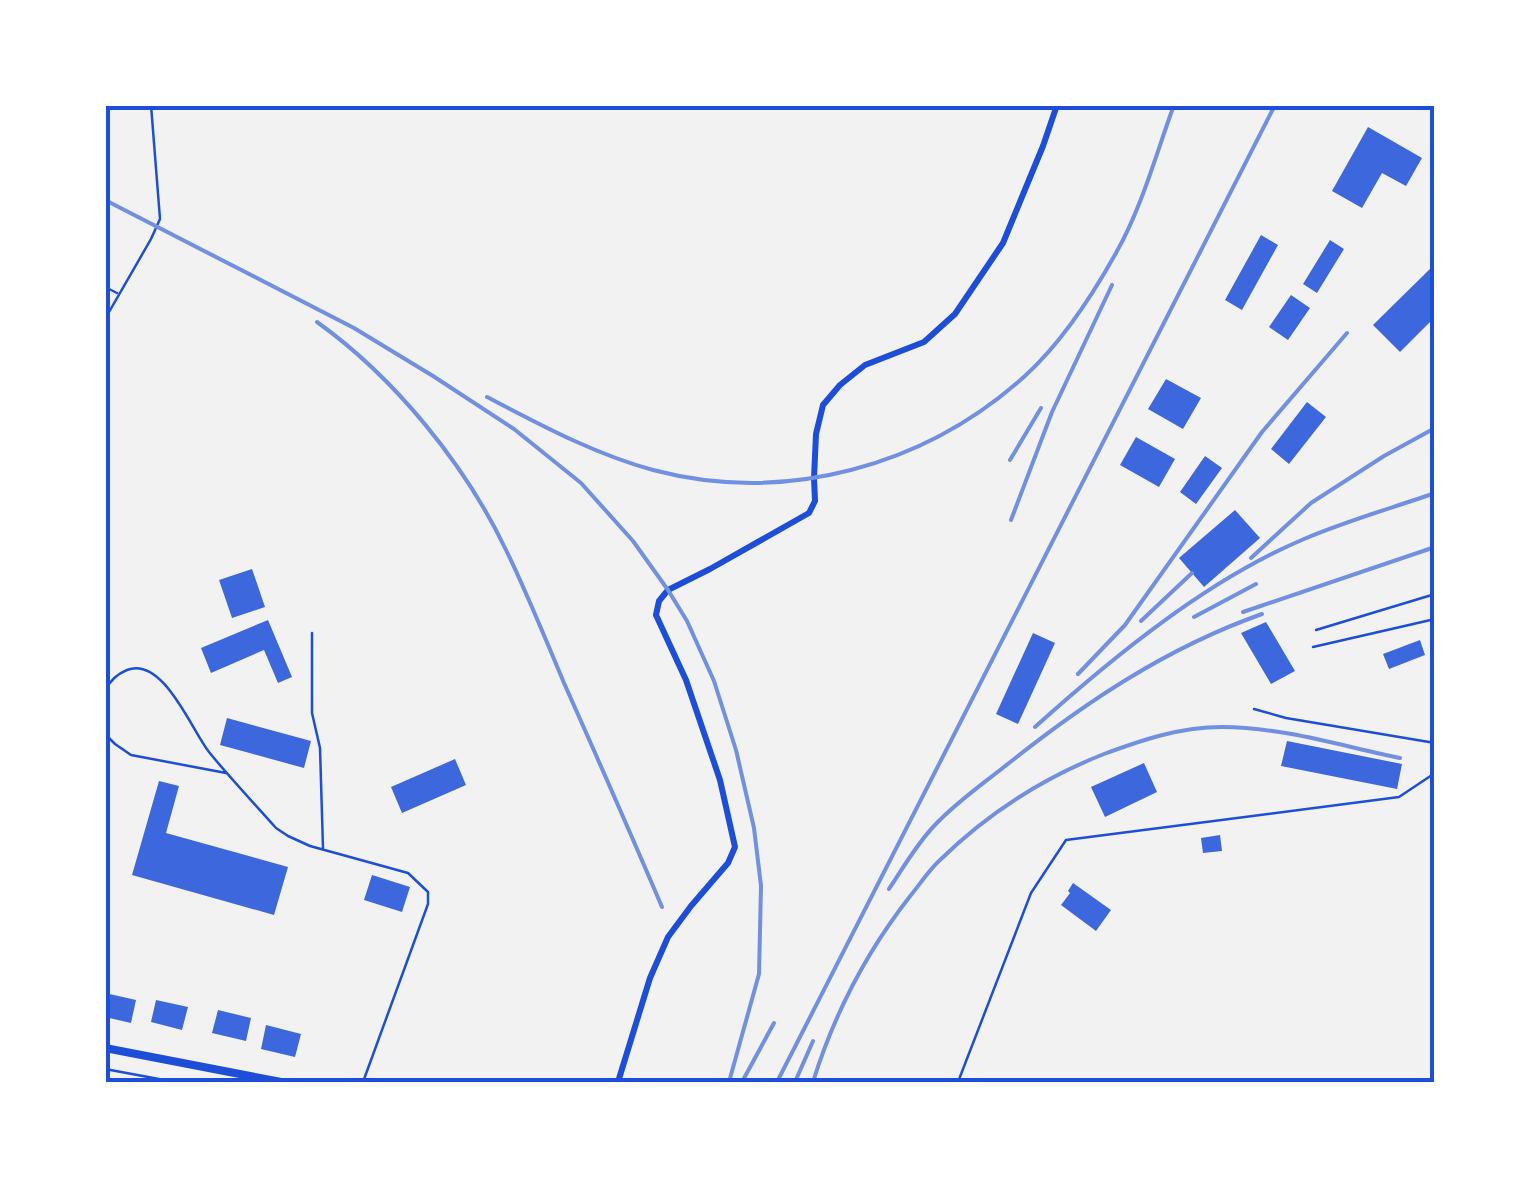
<svg xmlns="http://www.w3.org/2000/svg" width="1540" height="1187" viewBox="0 0 1540 1187" font-family="'Sofia Sans Condensed',sans-serif">
	<rect width="100%" height="100%" fill="#f2f2f2"/>
	<path fill="#3d67dc" d="M1368,127L1422,158L1406,186L1382,173L1362,208L1332,191Z
		M1261,235L1278,245L1242,310L1225,300Z
		M1330,240L1344,249L1317,293L1303,284Z
		M1435,264V317L1400,352L1373,325Z
		M1291,295L1310,308L1288,340L1269,327Z
		M1166,379L1201,398L1183,429L1148,409Z
		M1307,402L1326,417L1289,464L1271,449Z
		M1136,437L1175,459L1159,487L1120,465Z
		M1205,456L1222,468L1196,504L1180,492Z
		M1235,510L1260,538L1204,587L1179,558Z
		M252,569L265,607L232,618L219,580Z
		M268,620L292,677L278,683L264,650L211,673L201,648Z
		M1266,622L1295,671L1271,684L1241,633Z
		M1033,633L1055,643L1018,724L996,714Z
		M1420,640L1425,655L1389,669L1383,654Z
		M227,718L311,741L304,768L220,745Z
		M1287,741L1402,764L1397,789L1281,766Z
		M455,759L466,785L402,813L391,787Z
		M1144,763L1157,792L1105,817L1091,787Z
		M159,781L179,786L166,833L288,867L274,915L132,875Z
		M1220,835L1222,851L1203,853L1201,838Z
		M372,875L410,887L402,912L364,900Z
		M1073,883L1111,910L1096,931L1061,905L1070,893L1068,891Z
		M105,993L136,1000L131,1023L105,1017Z
		M156,1000L188,1007L182,1030L151,1022Z
		M218,1010L251,1018L246,1041L212,1033Z
		M266,1025L301,1034L295,1057L261,1049Z"/>
	<g fill="none" stroke-linecap="round" stroke-linejoin="round">
		<path stroke="#1d4ed8" stroke-width="2.5" d="M105,1069L175,1082"/>
		<path stroke="#1d4ed8" stroke-width="2.5" d="M105,287L117,293
			M105,319L151,239L160,219L151,105
			M1316,630L1435,594
			M312,633V713L320,748L323,848
			M1313,647L1435,619
			M105,691C109,682 117,674 127,670C163,656 191,729 209,752C230,778 253,802 276,828L288,836L310,846L408,873L428,892V904L363,1082
			M1254,709L1286,718L1435,743
			M105,734L115,744L131,755L226,773
			M958,1082L1031,893L1066,840L1399,797L1435,773"/>
		<path stroke="#1d4ed8" stroke-width="6" d="M618,1082L650,978L668,937L691,906L728,863L735,847L720,780L686,680L656,615L659,601L668,590L710,569L809,513L815,501L814,478L816,434L823,405L840,385L865,365L924,342L955,314L1003,243L1043,146L1057,105"/>
		<path stroke="#1d4ed8" stroke-width="8" d="M105,1048L281,1082"/>
		<path stroke="#7290e2" stroke-width="4" d="M105,200L354,328L433,376L514,429L581,483L633,541L668,590L687,621L714,681L736,750L754,828L761,886L759,974L729,1082
			M317,322C394,377 465,464 506,550C527,593 545,638 564,683C597,757 630,832 662,907
			M487,397C541,425 594,454 653,470C786,505 926,466 1026,375C1063,341 1092,296 1116,253C1142,207 1156,154 1174,105
			M1010,460L1041,408
			M1011,520L1052,412L1112,285
			M1251,558L1311,503L1384,456L1435,428
			M1243,612L1435,547
			M1194,617L1256,584
			M1141,621L1192,573
			M1078,674L1125,625L1262,432L1347,333
			M1035,727C1113,657 1207,580 1304,539C1346,521 1392,508 1435,493
			M889,889C903,868 916,845 934,826C954,804 981,785 1004,767C1084,703 1166,648 1262,614
			M742,1082L774,1023
			M777,1082L1275,105
			M795,1082L813,1041
			M813,1082C834,1014 867,951 911,895C920,884 929,870 940,860C987,814 1043,778 1104,754C1142,740 1180,727 1222,727C1281,727 1342,746 1400,758"/>
	</g>
	<rect width="1540" height="1187" fill="none" stroke="#ffffff" stroke-width="215"/>
	<rect x="108" y="108" width="1324" height="972" fill="none" stroke="#1d4ed8" stroke-width="4"/>
</svg>
